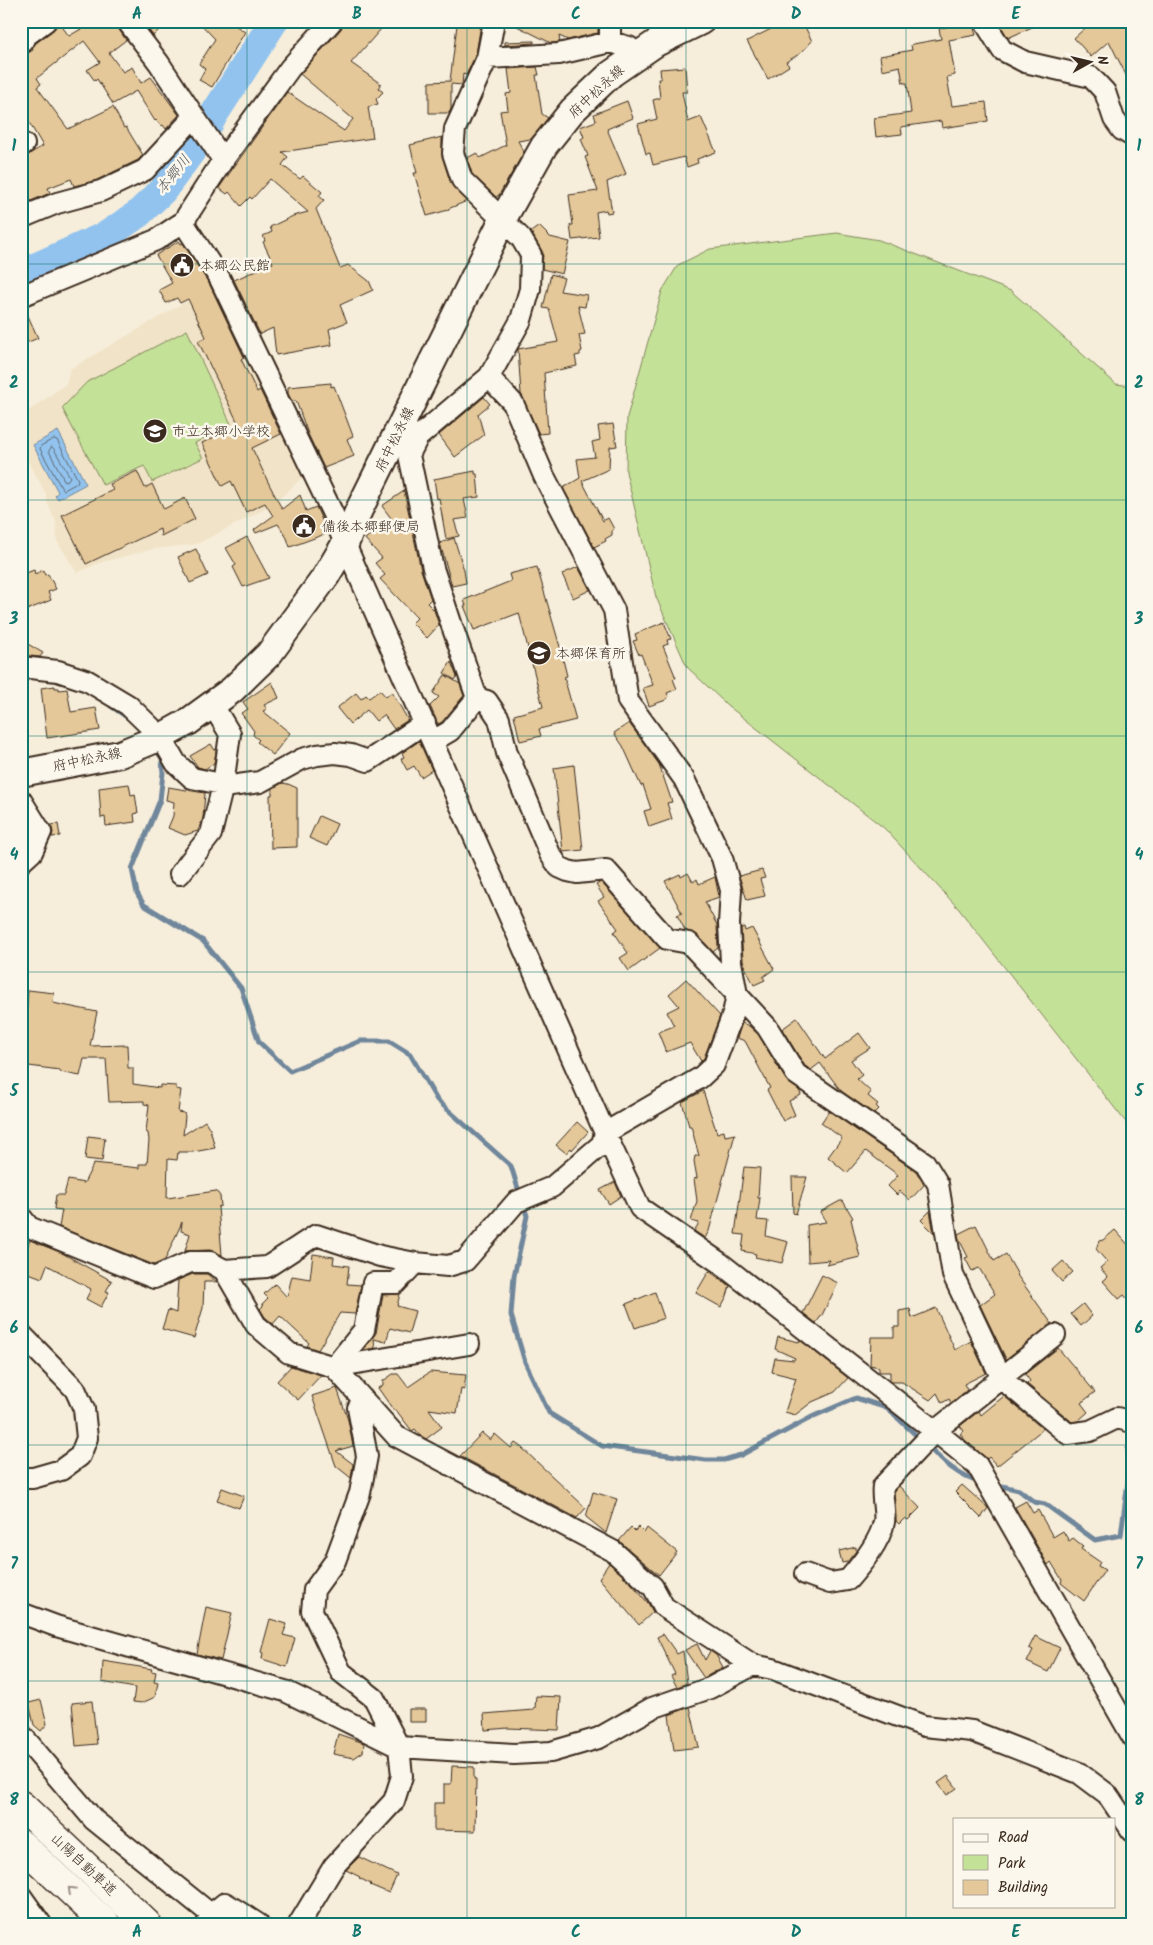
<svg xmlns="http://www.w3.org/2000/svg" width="1153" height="1945" viewBox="0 0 1153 1945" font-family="Kalam,'Klee One',sans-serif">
	<rect width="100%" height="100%" fill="#f6eedb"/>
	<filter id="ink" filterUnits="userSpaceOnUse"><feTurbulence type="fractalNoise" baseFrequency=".02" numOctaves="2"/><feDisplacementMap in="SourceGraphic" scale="10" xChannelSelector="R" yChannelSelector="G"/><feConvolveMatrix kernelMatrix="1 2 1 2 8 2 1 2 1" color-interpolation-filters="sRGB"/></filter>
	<g filter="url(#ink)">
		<path fill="#f1e3c7" d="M216,284L309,471L273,505L197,544L153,549L99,563L77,573L57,541L56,522L47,502L46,494L21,449V414L27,412L66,384L70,369Z"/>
		<path fill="#c4e198" stroke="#80865b" d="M837,233L879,240L1011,291L1116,384L1132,386V1130L958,908L884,828L727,705L687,667L656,597L626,472L627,417L662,291L678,265L710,249Z
			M187,330L231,424L195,443L203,458L152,482L144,466L103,485L62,408L87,382Z"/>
		<path fill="#92c3ee" stroke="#6f869b" d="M58,431L86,484L58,499L55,495L58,492L33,445Z"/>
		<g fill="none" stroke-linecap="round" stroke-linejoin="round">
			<path stroke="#5e6771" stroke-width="1" d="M54,439L57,440L78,480L77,483L64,490L62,489L40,449L41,446Z
				M52,447L54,449L70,477L67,481L64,480L49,451Z"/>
			<path stroke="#6f869b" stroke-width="5" d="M21,681L35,676
				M111,706L131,720
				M154,748L162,758L163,773L160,800L132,869L137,893L144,905L203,941L241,988L259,1042L290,1071L360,1041H389L410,1054L437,1100L511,1166L520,1195
				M523,1203L527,1216L514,1276L511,1315L525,1362L549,1413L602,1446L706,1460H724L741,1455L814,1416L856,1398L887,1408L920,1439
				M926,1445C940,1459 960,1478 980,1482
				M994,1484L1019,1490L1034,1502L1045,1504L1095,1540L1121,1535L1129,1474L1128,1449L1132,1442"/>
			<path stroke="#92c3ee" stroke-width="29" d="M21,269L36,267L107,235L138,214L163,190L201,138L213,116L274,21"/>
		</g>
		<path fill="#e4c899" stroke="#3b2a1e" d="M58,21L69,36L95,21H115L118,28L126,40L109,53L123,72L132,67L141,83L151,77L179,115L166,129L163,125L161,126L156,120L155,121L136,91L113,104L97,79L95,81L87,70L100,62L84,41L37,78L41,84L37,87L68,129L113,107L124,128L126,127L143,155L138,160L97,180L74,186L71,179L48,188L50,193L21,205V198L25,196L21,185V168L26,166L22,158L43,146L21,109V57L33,50L32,48L36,43L53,30Z
			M152,21L159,30L153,36L146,26Z
			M198,21H229L245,32L212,87L199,80L205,69L199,64L215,39Z
			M344,21H388L351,63L381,84L378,88L383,92L376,99L378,104L368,107L373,138L282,152L288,157L282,165L300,179L303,176L322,192L319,196L324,200L316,209L340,268L348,265L369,281L373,290L340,305L347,322L329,329L332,345L276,355L273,328L260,334L234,280L273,263L263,242L265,241L263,236L272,232L270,227L293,216L308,212L270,179L252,199L250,197L241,206L229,192L227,194L219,188L287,92L344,131L353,119L300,74L341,29Z
			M507,21H598V33L568,40L559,36L560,42L551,43Z
			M787,21H802L812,41L801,53L786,62L789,66L768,79L747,41Z
			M944,21H972L976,35L949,40L955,75L947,77L952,106L986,102L988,121L942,128L941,121L901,127L902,134L876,137L874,118L911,113L907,83H903L900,66L882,70L880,56L912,50L911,45L913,44L941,39L939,28L947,27Z
			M998,21H1045L1008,38Z
			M1093,21H1132V87L1109,41L1091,57L1074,38Z
			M468,23L481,24L476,54L466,75L463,74L462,85L451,84V109L449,113H429V82L450,81L457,25H468Z
			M534,41V43L505,45V42Z
			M537,67L539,75H536L542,114L548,118L531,139L518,141L524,152L499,195L496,197L472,174L467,158L477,153L480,158L506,145L500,111L508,110L506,94L511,93L508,69Z
			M685,67L687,92H682L688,122L701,117L716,152L697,159L698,163L687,167L684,157L653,165L650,153L646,154L638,124L657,119L653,100L660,98L658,79H661L660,69Z
			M627,101L633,118L607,129L626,174L607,182L612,212L607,213L606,210L596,212L599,237L572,240L570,225H573L569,195L598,191L585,157L588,156L581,139L584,137L580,127L596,121L594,114Z
			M442,137V156L451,184L467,201L448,209V210L427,216L414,173H417L410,145Z
			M539,226L550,237L570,242L562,274L542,269L543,253L531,232Z
			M179,241L181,244L183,243L210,285L244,357L241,359L257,392L260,390L281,434L252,448L269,484L282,509L300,495L306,511L316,507L328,533L290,547L287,538L278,524L256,533L254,530L273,516L265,503L246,512L231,481L222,486L202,443L239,425L198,341L206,337L188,299L180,303L177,298L166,303L159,290L172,283L156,255Z
			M551,274L564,278L560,291L587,295L585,307L578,306L585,334L579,335L582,351L580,352V355L575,356L577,366L544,373L548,433L539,434L521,394L518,349L558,342L549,309L543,308Z
			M24,307L38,338L21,345V308Z
			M331,383V387L334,386L353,436L347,439L354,456L324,468L308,434L296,401H292L288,394V387Z
			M484,397L490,404L478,414L484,435L455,457L439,435Z
			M613,424L617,446L610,447L609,469L582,481L603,521L608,518L614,529L612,530V535L605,539L606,541L594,547L563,488L580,478L577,459L595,457L592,442L600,440L598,426Z
			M137,471L145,488L152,484L164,509L185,498L195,519L161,536L160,529L86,564L62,515L113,490L110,484Z
			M475,471V474H477L479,497L464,499L468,518L454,520L459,536L446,539L439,498L437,499L434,479Z
			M404,491L421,570L431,599L427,603L434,610L439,625L427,638L412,623L417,618L380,579L385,575L375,563L382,558L365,539L391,518L382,506Z
			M247,537L269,578L243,587L233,567L236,565L226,548Z
			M454,538L464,570L466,583L452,586L440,543Z
			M196,549L208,575L190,583L178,557Z
			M537,567L560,647L567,676L564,677L576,720L539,729L541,736L520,741L514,715L543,707L519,613L474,630L464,606H466L464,600L511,581L509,574Z
			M578,567L590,590L573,598L562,574Z
			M34,570L35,574L43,570L45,575L48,574L56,589L48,592L51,600L27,610L21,597V575Z
			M664,622L671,639L667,640L668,644L663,646L676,678L673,679L677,689L667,693L669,697L666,700L649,706L643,688L653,685L641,654L639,655L633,641L637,640L635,634Z
			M21,640L43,653L40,657L21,655Z
			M451,662L457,677L455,680L444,673Z
			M445,675L460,684L464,696L442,722L438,724L430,706L439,697L433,693Z
			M272,682L279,698L264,705L267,709L263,711L290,733L273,755L257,742L259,740L253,735L254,731L241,713L248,709L243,702Z
			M55,686V688H59V690L67,689L71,712L96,708L100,730L47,738L41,688Z
			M380,690L386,697L392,692L408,720L394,729L384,715L376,721L367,710L350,724L337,708L356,693L361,699L366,695L369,698Z
			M629,723L659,764L672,802L667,803L672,819L649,827L644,811L651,809L643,785L641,786L623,746L614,733Z
			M419,741L432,770L421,777L414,766L407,770L401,759L404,757L402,753Z
			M211,744L216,752L214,763L205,769L198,767L190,756Z
			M574,765L583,850L563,852L554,768Z
			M282,783L288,784L297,788V847L271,848L270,795H272V789Z
			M129,784L131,795L135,794L138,813L134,814L135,822L106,826L105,817L101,818L99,788Z
			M168,787L205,793L203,818L198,831L185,835L168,828L173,816L174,802L166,800Z
			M319,816L337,824L327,846L309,838Z
			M58,824L60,836L52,837L53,832L51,825Z
			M762,870L765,878L760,879L765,896L747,900L739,876Z
			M688,873L693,882L697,879L699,884L715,877L719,897L705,902L717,925L718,948L713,952L697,935L685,930L677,915L682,913L665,881L680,874L681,877Z
			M601,882L660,948L629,971L620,958L628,953L614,932L618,929L598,901L604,897L596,885Z
			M744,927L745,931L752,928L774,969L763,977L765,980L754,985L744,965H745L743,960L741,928Z
			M686,979L720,1016L704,1058L701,1061L690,1043L666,1052L658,1032L674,1026L667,1012L679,1006L669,994Z
			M28,990L54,993L53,1003L97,1012L90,1046L127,1045L128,1068H133V1084L160,1088V1085L176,1086V1089L181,1090L178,1112L184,1113L185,1116L183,1135L205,1121L210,1129L215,1148L193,1152H178L177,1160L168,1159L167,1198L216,1191L220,1196L221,1206L218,1207L222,1255L210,1250L185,1251L190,1234L181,1231L182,1222L165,1260L154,1265L59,1227L62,1210L54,1209L56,1195H64L68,1180L84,1183L94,1163L139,1168V1164H147L149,1140L148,1133L146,1132L149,1105L144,1104V1101L109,1102L106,1059H84L80,1076L60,1072V1070L21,1065V1035H25Z
			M797,1018L825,1059L859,1033L870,1048L851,1060L862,1075L857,1079L871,1092L868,1096L878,1104L876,1106L879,1109L874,1114L841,1091L820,1063L811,1070L805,1066L782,1029Z
			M742,1023L749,1026L758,1034L786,1080L799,1090L801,1095L789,1101L795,1115L783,1121L767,1090L770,1088L745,1041L737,1038Z
			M703,1091L717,1133L724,1131L725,1136L735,1134L709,1231L705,1238L694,1231L699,1223L691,1221L697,1201L694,1179L697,1178L694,1161L695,1156H699L691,1126H689L682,1102Z
			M829,1111L916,1171L924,1185L910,1200L900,1191L897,1195L888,1186L898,1175L866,1151L847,1173L828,1157L842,1138L821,1123Z
			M577,1122L588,1132L572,1150L571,1148L566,1153L556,1145Z
			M88,1136L105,1138L102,1161L85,1159Z
			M744,1167L760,1168L758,1198H760L757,1220L768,1221L766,1236L788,1242L782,1263L755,1257L756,1254L742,1251L744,1235L735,1234Z
			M792,1177H807L796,1214L793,1213Z
			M615,1182L621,1196L609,1204L600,1190Z
			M840,1201H843L853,1218L851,1219L860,1257L827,1265L830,1260L808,1262L807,1225L826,1222L820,1212Z
			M930,1211L934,1233L921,1220Z
			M976,1225L994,1261L1006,1254L1018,1275H1017L1052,1324L1006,1359L980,1305L995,1294L979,1268L972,1271L965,1258L968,1257L959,1239L958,1234Z
			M1115,1230L1132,1249V1304L1124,1295L1119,1299L1103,1281L1108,1277L1100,1268L1107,1262L1096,1249L1099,1241L1103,1240Z
			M30,1240L62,1253L112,1281L106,1291L109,1292L101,1307L86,1299L91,1289L47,1265L42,1278L21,1270V1263Z
			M313,1254L334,1257L333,1264L349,1266L347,1284L361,1285L355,1314L340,1313L318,1350L307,1346L309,1343L280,1316L273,1324L265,1317L260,1309L264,1305L262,1304L268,1298L264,1294L275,1284L287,1297L292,1276L310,1279Z
			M1063,1261L1073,1272L1062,1282L1052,1271Z
			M709,1271L730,1286L727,1296L721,1307L696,1293Z
			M193,1274H207L217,1282H204L203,1308L194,1338L162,1329L168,1310L176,1313L178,1280Z
			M822,1275L838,1283L822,1315L816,1323L803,1313Z
			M655,1292L664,1318L635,1328L626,1304Z
			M400,1294L397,1306L415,1311L409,1333L390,1328L386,1342L374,1339L375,1348L363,1350L376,1333L383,1295Z
			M1083,1304L1092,1316L1081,1326L1071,1314Z
			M936,1308L955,1350L971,1341L986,1373L964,1384L967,1390L951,1403L949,1399L942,1403L937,1393L930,1400L902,1382H892L890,1381V1372H879V1367L870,1365L871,1337H894V1327H899V1311L910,1309L912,1318Z
			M778,1337L799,1342L800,1340L848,1378L835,1392L812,1402L795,1415L785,1412L796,1378L772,1372L775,1358L794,1360L795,1358L775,1349Z
			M1058,1348L1095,1392L1081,1403L1088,1412L1078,1421L1072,1422L1027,1384L1030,1381L1025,1374Z
			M291,1366L321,1375L298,1400L277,1381Z
			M430,1372L466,1375L464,1390L461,1389L457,1413L429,1409L442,1427L426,1439L420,1435L415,1429L412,1431L396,1410L394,1411L378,1388L383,1385V1381L393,1374H398L408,1387Z
			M337,1388L348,1420L353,1446L336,1451L353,1464L351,1478L336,1466L312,1396Z
			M1004,1396L1043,1429L997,1466L989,1457L987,1459L966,1441L960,1434L964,1431L960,1426L979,1411L981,1415Z
			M482,1433L490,1440L495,1434L511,1448L515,1443L521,1447L586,1508L577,1518L460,1456Z
			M962,1485L988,1508L981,1518L955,1492Z
			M899,1486L920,1508L908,1520L905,1518L899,1524L896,1521L894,1491Z
			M222,1488L244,1496L239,1508L217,1500Z
			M593,1492L617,1499L606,1533L586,1517Z
			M1026,1501L1033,1513L1038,1510L1053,1537L1063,1531L1069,1541L1073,1538L1083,1546L1081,1549L1100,1562L1098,1566L1105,1570L1084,1601L1061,1583L1062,1580L1051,1562L1048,1565L1015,1507Z
			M631,1527L635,1531L638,1527L644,1533L647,1528L677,1552L659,1575L619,1541Z
			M856,1547V1551L847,1562L842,1563L839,1551Z
			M609,1563L631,1583L648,1603L653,1612L639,1625L599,1578Z
			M206,1607L232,1613L221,1660L197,1654Z
			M270,1619L287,1624L283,1635L295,1638L287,1667L262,1659L263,1653L261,1652Z
			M663,1634L677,1654L683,1651L687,1683L677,1687L671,1676L675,1674L657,1637Z
			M1035,1636L1060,1648L1048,1672L1027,1662L1033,1650L1029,1648Z
			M697,1644L705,1660L710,1651L716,1655L723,1667L704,1678L685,1650Z
			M103,1661L152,1669L151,1671L156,1672L154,1682L158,1683L155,1697L142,1703L133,1702L135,1688L102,1682Z
			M536,1696L561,1697L559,1730L508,1728L485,1730L484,1714L533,1710V1708H535Z
			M41,1700L47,1724L41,1731L34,1725L29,1703Z
			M92,1701L97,1744L76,1746L72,1703Z
			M690,1707L699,1747L674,1750L669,1715Z
			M409,1709H426V1722H409Z
			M338,1734L364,1743L363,1752L354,1758L333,1754Z
			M452,1766L474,1767V1779H476L475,1831L434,1830V1803H444V1784H451Z
			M948,1776L957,1788L947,1795L938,1783Z
			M359,1857L397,1875L389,1893L370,1885L371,1884L359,1878L360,1877L346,1870Z"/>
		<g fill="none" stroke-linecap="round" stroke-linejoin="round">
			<defs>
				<path id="minor" d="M127,21L159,63L223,160
					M610,21V42
					M984,21L1002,50L1025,62L1091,77L1105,92L1114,119L1122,130L1132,136
					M21,44L27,35L46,21
					M487,58L559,54L610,42L629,47L637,56
					M21,146L24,144
					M21,218L57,203L101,191L145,170L194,117
					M183,222L220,279L333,514L345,544L605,1133L640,1208L720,1263L935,1431L977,1465L1132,1736
					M21,296L156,240L183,222L223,160L290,68L332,21
					M406,430L418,437L409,455L433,568L452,626L477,698
					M418,437L489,377L521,320L530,289L531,255L521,238L462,180L453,153L455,129L487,58L494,21
					M21,667L58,671L88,681L128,705L161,737L176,763L192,778L231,786L260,782L302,759L317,755L335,753L351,755L368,761L425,723
					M433,741L450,731L477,698L487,701L499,719L507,753L550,854L559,867L568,871L577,873L606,870L667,939L689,943L767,1027L796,1074L925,1163L938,1184L953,1275L1002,1379L1068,1434L1090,1431L1117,1418L1132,1422
					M21,800L41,832L32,852L21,862
					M180,874L211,834L223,785L230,734L212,704
					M21,1217L29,1227L154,1278L190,1262H210L224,1270L256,1325L289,1353L334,1367L396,1436L613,1551L653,1587L664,1607L753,1665
					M415,1263L396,1283H373L364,1330L334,1367L469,1344
					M224,1270L267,1267L316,1235L380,1256L415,1263L448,1266L465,1261L516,1202L552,1187L602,1144L605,1133L700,1078L714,1065L733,1014L737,995L731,962L729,924L731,890L722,858L684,779L628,701L614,610L544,476L513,403L489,377
					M21,1334L75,1389L84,1409L87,1438L80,1456L61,1470L33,1478H21
					M805,1574L830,1583L848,1580C861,1565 880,1542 884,1522C886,1511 881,1498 883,1486L935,1431L1055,1335
					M21,1613L56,1626L285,1691L399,1747L514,1754L551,1752L599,1738L652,1708L710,1688L753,1665L773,1669L924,1726L972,1731L1079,1773L1107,1794L1132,1831
					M21,1734L94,1820L223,1924
					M21,1896L41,1924
					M207,1924L210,1915L225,1903L258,1924
					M299,1924L334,1866L394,1801L402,1776L399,1747L374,1698L341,1672L312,1611L314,1590L335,1561L360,1493L367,1456L358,1408L363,1399"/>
				<path id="major" d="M21,773L120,754L161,737L188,722L232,690L269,654L326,576L345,544L358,512L503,219L544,146L572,111L611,74L656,43L701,21"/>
				<path id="highway" d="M21,1805L147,1924
					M21,1844L106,1924"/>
			</defs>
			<use href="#minor" stroke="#3b2a1e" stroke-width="24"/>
			<use href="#major" stroke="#3b2a1e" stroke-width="30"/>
			<use href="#highway" stroke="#3b2a1e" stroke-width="31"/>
			<use href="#minor" stroke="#fbf7ec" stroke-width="20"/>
			<use href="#major" stroke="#fbf7ec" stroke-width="26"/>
			<use href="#highway" stroke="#fbf7ec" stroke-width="28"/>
		</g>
		<defs><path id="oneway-chevron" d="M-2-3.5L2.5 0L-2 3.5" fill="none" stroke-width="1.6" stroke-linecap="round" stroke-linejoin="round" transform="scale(1.25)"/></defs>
		<use stroke="#9b9085" href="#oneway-chevron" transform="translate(71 1890) rotate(-137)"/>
	</g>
	<path fill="none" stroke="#0f766e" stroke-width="1" stroke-opacity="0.55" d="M247,21V1924M467,21V1924M686,21V1924M906,21V1924M21,264H1132M21,500H1132M21,736H1132M21,972H1132M21,1209H1132M21,1445H1132M21,1681H1132"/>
	<defs>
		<symbol id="civic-disc" viewBox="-11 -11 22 22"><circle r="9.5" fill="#3b2a1e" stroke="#fbf7ec"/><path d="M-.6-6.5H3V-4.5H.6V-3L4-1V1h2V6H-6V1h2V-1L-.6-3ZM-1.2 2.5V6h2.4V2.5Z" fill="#fff"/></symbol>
		<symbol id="school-disc" viewBox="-11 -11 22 22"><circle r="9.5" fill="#3b2a1e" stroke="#fbf7ec"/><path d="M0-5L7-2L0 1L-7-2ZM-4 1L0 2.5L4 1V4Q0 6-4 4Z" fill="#fff"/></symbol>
	</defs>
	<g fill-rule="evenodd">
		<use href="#civic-disc" x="168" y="251" width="28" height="28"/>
		<use href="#school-disc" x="141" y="417" width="28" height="28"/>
		<use href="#civic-disc" x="290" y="512" width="28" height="28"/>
		<use href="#school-disc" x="525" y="639" width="28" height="28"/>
	</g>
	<g text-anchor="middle" stroke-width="5" stroke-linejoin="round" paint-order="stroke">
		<g font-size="14" fill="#3b2a1e" stroke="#fbf7ec">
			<text transform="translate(596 91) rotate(-43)" y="5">府中松永線</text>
			<text transform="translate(394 439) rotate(-64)" y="5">府中松永線</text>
			<text transform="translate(87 759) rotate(-12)" y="5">府中松永線</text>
			<text transform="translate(84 1864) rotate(43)" y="5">山陽自動車道</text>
		</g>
		<g font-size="14" fill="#3b2a1e" stroke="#fbf7ec" text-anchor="start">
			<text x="200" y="270">本郷公民館</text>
			<text x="172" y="436">市立本郷小学校</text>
			<text x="322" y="531">備後本郷郵便局</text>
			<text x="556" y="658">本郷保育所</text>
		</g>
		<g font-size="15" font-style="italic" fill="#55585c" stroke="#fbf7ec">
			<text transform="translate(173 174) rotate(-51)" y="5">本郷川</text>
		</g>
	</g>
	<rect width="1153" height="1945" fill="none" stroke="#fbf7ec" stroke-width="55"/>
	<rect x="953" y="1818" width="162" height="90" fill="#fbf7ec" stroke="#aea59a"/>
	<rect x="963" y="1834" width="25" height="8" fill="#fbf7ec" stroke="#aea59a"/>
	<text x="998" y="1842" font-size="15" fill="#3b2a1e">Road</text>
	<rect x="963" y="1855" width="25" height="15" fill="#c4e198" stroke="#aea59a"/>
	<text x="998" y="1868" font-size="15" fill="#3b2a1e">Park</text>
	<rect x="963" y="1880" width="25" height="15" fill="#e4c899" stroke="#aea59a"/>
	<text x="998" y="1892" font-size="15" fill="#3b2a1e">Building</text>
	<g transform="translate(1090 62) rotate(82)" stroke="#fbf7ec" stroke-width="4" paint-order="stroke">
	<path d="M0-4L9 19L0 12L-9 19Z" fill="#3b2a1e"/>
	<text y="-8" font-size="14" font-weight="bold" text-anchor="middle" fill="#3b2a1e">N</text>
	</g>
	<rect x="28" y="28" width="1098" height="1890" fill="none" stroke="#0f766e" stroke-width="2"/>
	<g font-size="16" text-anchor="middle" font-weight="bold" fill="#0f766e">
		<text x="137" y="19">A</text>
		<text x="357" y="19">B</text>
		<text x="576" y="19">C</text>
		<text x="796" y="19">D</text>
		<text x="1016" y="19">E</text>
		<text x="14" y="151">1</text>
		<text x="1139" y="151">1</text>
		<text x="14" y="388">2</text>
		<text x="1139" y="388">2</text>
		<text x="14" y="624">3</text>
		<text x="1139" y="624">3</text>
		<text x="14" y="860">4</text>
		<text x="1139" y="860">4</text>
		<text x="14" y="1096">5</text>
		<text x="1139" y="1096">5</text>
		<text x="14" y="1333">6</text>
		<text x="1139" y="1333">6</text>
		<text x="14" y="1569">7</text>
		<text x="1139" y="1569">7</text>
		<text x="14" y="1805">8</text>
		<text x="1139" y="1805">8</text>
		<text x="137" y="1937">A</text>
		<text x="357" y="1937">B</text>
		<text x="576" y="1937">C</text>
		<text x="796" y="1937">D</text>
		<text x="1016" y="1937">E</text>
	</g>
</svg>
